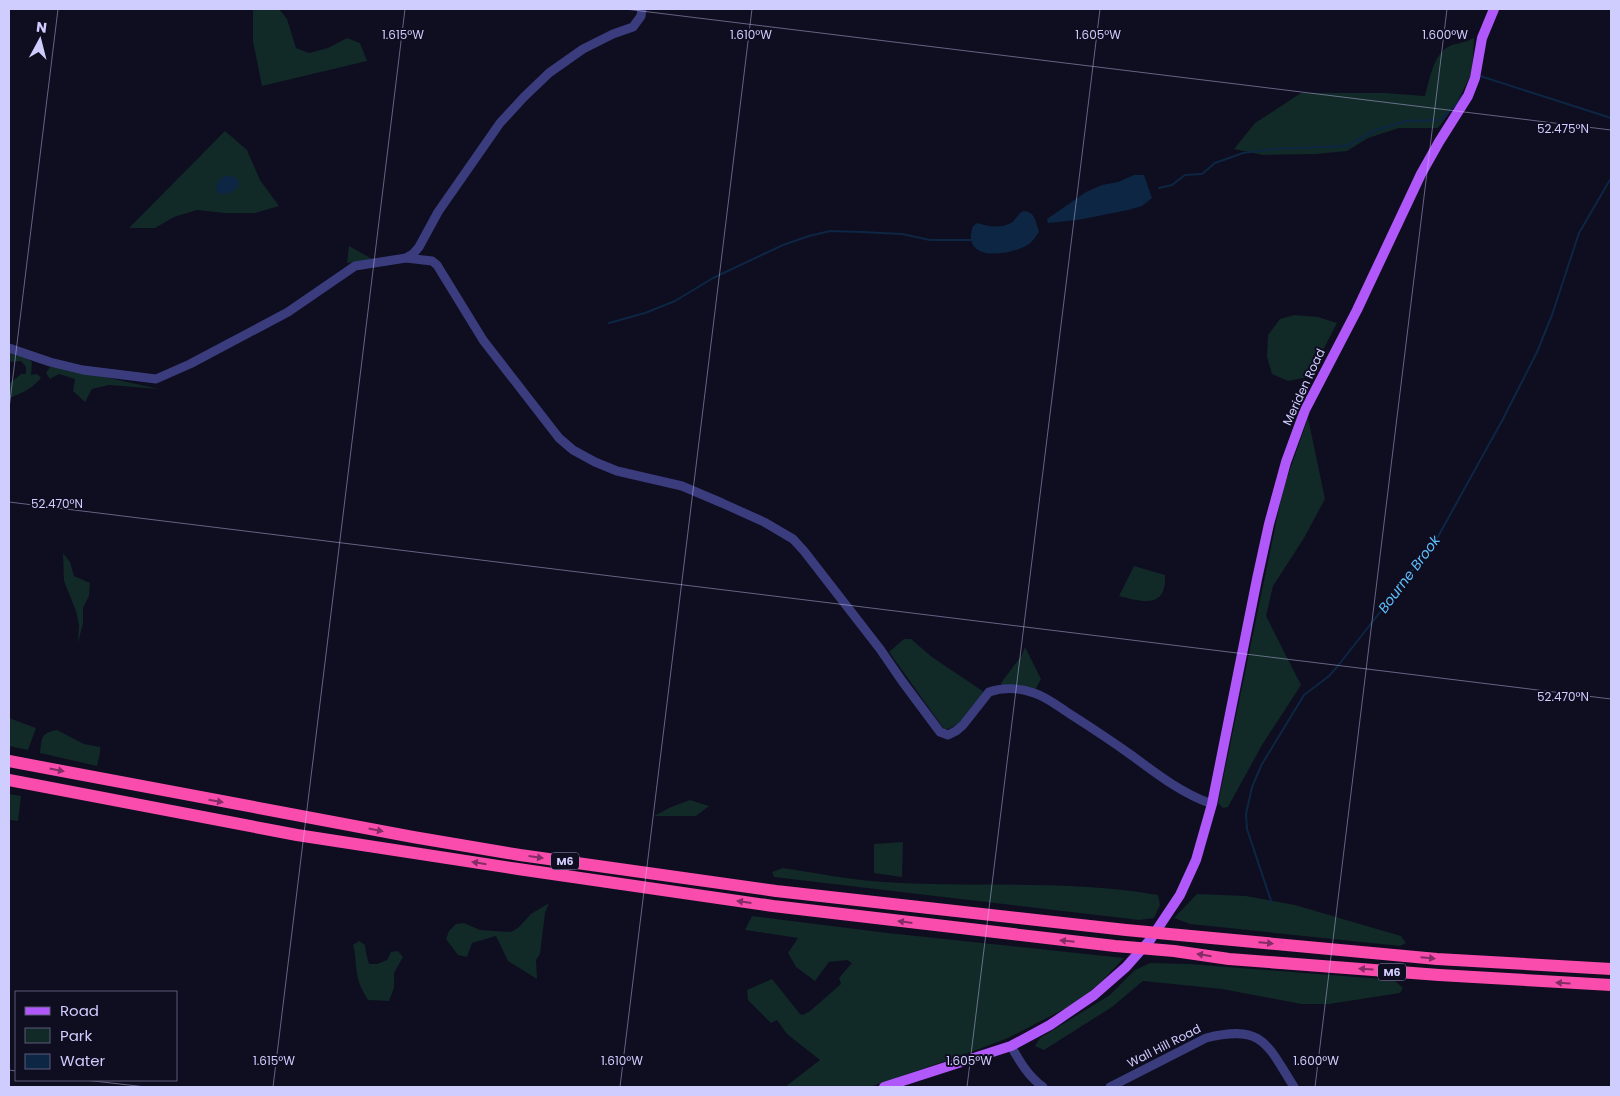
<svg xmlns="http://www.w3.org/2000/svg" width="1620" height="1096" viewBox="0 0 1620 1096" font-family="Poppins,sans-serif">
	<rect width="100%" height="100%" fill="#0f0d20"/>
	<path fill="#112927" d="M253,9H279L287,19L296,48L309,53L328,48L347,38L360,43L367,61L262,86L253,41Z
		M1474,38L1472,73L1456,104L1438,128H1399L1368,138L1347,151L1316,154L1263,155L1234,149L1255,123L1301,93H1384L1425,96C1430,79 1433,52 1452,45C1459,43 1467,42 1474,38Z
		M225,131L247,150L260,180L279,206L255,213H224L197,210L174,217L155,228H129Z
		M349,246L374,260L347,263Z
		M1294,315L1318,317L1337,323L1309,377L1288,381L1272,374L1267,357L1268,335L1280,319Z
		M9,351L26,357L32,362L31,375L37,374L41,378C33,388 21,394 9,398V384L21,374H26V367L21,361L11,362L9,360Z
		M55,366L159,389L109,385L92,389L85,402L73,391L75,379L59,374L50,379L46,373L50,367Z
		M1308,418L1325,499L1304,538L1273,586L1266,616L1301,685L1262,745L1228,807L1223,808L1218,803L1283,489Z
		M63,553L70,562L74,576L90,583L89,596L83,608V623L78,643L79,625L76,611L64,581Z
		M1134,566L1165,575C1167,609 1142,602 1119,596Z
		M904,639H911L932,657L984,692C975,703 958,731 944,729L889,652Z
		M1025,647L1041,679L1035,690L1002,686L1001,683L1022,655Z
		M9,718L36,728L28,750L9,746Z
		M57,730L84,744L100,747V753L97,766L40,753C42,738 40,733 57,730Z
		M9,794L21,796L18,821L9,820Z
		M690,800L709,806L696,816H654L671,807Z
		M903,842L902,877L874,873V844Z
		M783,868C816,873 851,880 884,882C974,888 1069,879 1158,895L1160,905L1154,918L1139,920L774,877L772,872Z
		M1197,894L1246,896L1295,905L1401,936L1406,943L1400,946L1190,924L1174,918Z
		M549,903L545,913L540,954L536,960L537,979L508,961L496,936L472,943L467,957L458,955L446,939L449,931L456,924L464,923L480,930L511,932L518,928L531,914Z
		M752,916L888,933L1124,958L1100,983L1074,1004L1008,1038L974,1051L870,1087H785L820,1060L787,1034L777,1020L771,1023L748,1000L747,990L772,979L800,1014L803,1015L810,1011L841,984L839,978L852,963L847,960L829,962L815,981L796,967L788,953L798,938L745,930Z
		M359,941L365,945L366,953L369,964H377L387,960L391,952L398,951L403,957L394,973V988L389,1001L368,1000C363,992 358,983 357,973C355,963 356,955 353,945Z
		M1150,963L1189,964L1394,980L1403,988L1400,993L1329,1004H1301L1222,989L1143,981L1112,1007L1044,1050L1035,1046L1040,1038L1110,995L1135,970Z"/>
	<path fill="#0d2643" d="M1134,175H1144L1152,198L1142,206L1128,210L1078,220L1048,223L1047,219L1086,192L1102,185L1118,182Z
		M225,176L234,177L239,181L237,188L230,193L219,194L216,190C216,183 219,180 225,176Z
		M1023,211C1035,211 1036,222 1039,232C1036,236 1033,241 1029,244C1011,256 960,263 973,226L977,223C988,226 999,229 1011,223C1015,220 1018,214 1023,211Z"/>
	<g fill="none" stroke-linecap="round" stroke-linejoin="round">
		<path stroke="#0d2643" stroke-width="2" d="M1480,76L1611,118
			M1159,188L1172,185L1185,175L1202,174L1215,163L1243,153L1274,149L1347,146L1376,130L1407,121L1440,120L1456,104L1463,95
			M609,323L645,313L675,301L713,278L783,245L809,236L830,231L862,232L902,234L930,240H971
			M1272,904L1247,829L1246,814L1252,787L1262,764L1304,695L1329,676L1337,667L1435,542L1503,419L1537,352L1552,315L1579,233L1611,178"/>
		<path stroke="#3a3c7d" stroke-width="9" d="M406,258L413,254L419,247L438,212L500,123L524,97L549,73L583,49L613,34L633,27L641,16L642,9
			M9,348L50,362L83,370L156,379L190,364L288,312L355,266L406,258L432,261L437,265L483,340L559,438L573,450L595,462L617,471L682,486L722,503L764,522L793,539L804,551L880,649L902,681L940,732L948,735L956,731L963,725L989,692C1003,687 1020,688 1034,693C1047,697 1059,707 1070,714C1092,728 1113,742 1134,757C1158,775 1183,794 1212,804
			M1011,1046C1020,1062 1028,1076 1043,1087
			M1110,1087L1206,1038C1263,1024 1267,1044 1294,1087"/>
		<path stroke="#b158fa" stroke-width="10" d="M884,1087L1011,1046L1050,1025L1094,995L1126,967L1150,940L1180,895L1196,860L1212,804L1257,579L1269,524L1286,462L1305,410L1357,310L1421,174L1439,142L1468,96L1475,78L1482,38L1494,9"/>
		<path stroke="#fa4cac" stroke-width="12" d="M9,761L413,837L520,855L776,891L1126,930L1437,959L1611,969
			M9,780L297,835L518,869L773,906L1115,946L1174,951L1229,959L1439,975L1611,985"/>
	</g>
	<defs><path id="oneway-solid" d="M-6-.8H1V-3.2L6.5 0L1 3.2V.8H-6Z" transform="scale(1.25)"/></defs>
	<g fill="#842c66">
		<use href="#oneway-solid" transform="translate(57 770) rotate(11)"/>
		<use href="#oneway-solid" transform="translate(216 801) rotate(10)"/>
		<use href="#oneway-solid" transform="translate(376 830) rotate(11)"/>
		<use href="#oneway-solid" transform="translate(536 857) rotate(8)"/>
		<use href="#oneway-solid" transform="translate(479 863) rotate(-171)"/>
		<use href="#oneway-solid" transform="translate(744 902) rotate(-172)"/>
		<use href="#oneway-solid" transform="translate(905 922) rotate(-173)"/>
		<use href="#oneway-solid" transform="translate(1067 941) rotate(-174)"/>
		<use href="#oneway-solid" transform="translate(1266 943) rotate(5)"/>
		<use href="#oneway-solid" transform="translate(1204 955) rotate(-171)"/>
		<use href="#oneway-solid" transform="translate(1428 958) rotate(5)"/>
		<use href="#oneway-solid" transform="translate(1366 969) rotate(-176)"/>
		<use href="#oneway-solid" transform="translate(1563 983) rotate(-177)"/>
	</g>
	<path fill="none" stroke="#cfcdfe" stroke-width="1" stroke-opacity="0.45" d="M625,9L1611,130M9,409L58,9M9,502L1611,699M9,1070L16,1071M85,1080L146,1087M273,1087L405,9M620,1087L752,9M967,1087L1100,9M1315,1087L1447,9"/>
	<g text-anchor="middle" stroke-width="4" stroke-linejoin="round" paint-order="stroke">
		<g fill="#0f0d20" stroke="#9593bb" stroke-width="1">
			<rect x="551" y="852.5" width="28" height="17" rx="4"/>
			<rect x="1378" y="963.5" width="28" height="17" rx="4"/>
		</g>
		<g font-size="11" font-weight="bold" fill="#cfcdfe">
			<text x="565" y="865">M6</text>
			<text x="1392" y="976">M6</text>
		</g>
		<g font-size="12" fill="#cfcdfe" stroke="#0f0d20">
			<text transform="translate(1304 387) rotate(-65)" y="4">Meriden Road</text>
			<text transform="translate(1164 1046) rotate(-27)" y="4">Wall Hill Road</text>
		</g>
		<g font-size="14" font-style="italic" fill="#5fbefa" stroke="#0f0d20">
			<text transform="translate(1409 574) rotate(-53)" y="5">Bourne Brook</text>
		</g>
	</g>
	<g font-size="12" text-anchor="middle" fill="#cfcdfe" stroke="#0f0d20" stroke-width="4" stroke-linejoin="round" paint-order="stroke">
		<text x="403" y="39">1.615°W</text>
		<text x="751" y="39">1.610°W</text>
		<text x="1098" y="39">1.605°W</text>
		<text x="1445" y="39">1.600°W</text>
		<text x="1563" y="133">52.475°N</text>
		<text x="57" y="508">52.470°N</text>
		<text x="1563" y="701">52.470°N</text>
		<text x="274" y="1065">1.615°W</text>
		<text x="622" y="1065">1.610°W</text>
		<text x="969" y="1065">1.605°W</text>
		<text x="1316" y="1065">1.600°W</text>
	</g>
	<rect width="1620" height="1096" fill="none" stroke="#cfcdfe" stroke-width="20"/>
	<rect x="15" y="991" width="162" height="90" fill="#0f0d20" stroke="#5c5a79"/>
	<rect x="25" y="1007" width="25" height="8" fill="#b158fa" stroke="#5c5a79"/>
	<text x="60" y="1016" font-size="15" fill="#cfcdfe">Road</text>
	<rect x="25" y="1028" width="25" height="15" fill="#112927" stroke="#5c5a79"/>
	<text x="60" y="1041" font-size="15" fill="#cfcdfe">Park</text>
	<rect x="25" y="1054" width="25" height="15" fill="#0d2643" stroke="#5c5a79"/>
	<text x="60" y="1066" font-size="15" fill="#cfcdfe">Water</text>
	<g transform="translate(40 40) rotate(7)" stroke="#0f0d20" stroke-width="4" paint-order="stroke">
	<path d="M0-4L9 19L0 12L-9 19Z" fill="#cfcdfe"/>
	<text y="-8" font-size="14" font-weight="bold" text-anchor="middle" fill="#cfcdfe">N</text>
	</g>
</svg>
